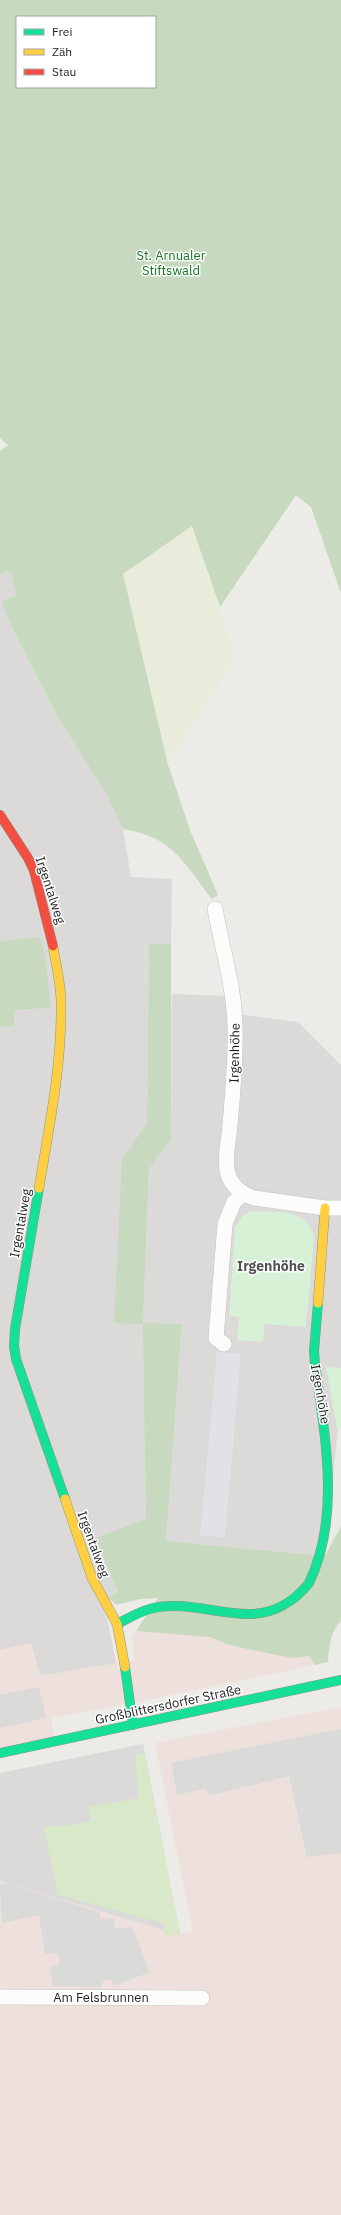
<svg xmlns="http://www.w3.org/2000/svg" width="341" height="2215" viewBox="0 0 341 2215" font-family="'IBM Plex Sans',sans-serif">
	<rect width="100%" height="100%" fill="#ecebe7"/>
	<path fill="#dbdad8" d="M10,571L17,596L7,617L57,716L107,795L117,815L123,829L131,877L172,879L171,944H149L147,1123L122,1159L143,1323L149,1169L171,1139L172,994L227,996L230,1013L298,1022L341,1065V1428L338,1429L325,1556L166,1541L182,1325L144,1324L146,1520L76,1546L108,1622L116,1664L40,1676L31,1643L0,1650V1027L14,1026L15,1010L50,1008L15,940L0,941V574Z
		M143,1744L180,1934L166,1936L163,1930L0,1881V1773Z"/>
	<path fill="#ede0dd" d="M136,1631L210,1637L229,1645L291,1658L309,1656L315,1665L122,1705L51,1718L54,1742L0,1753V1650L31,1643L40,1676L135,1660L132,1638Z
		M341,1707V2215H0V1881L163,1930L166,1936L193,1931L155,1743Z"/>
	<path fill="#dadad8" d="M278,1411L290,1413L303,1429L316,1431L305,1545L266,1542Z
		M93,1529L118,1592L103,1599L77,1535Z
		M39,1687L46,1718L0,1728V1695Z
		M341,1729V1853L307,1857L289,1776L208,1796L206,1788L177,1795L171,1763Z
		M6,1883L99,1912L101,1919L113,1918L115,1929L132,1927L150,1972L114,1986L112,1980L103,1981L102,1987L53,1986L49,1967L60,1964L57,1953L45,1954L39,1915L2,1923L0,1884Z"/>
	<path fill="#eaecdb" d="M192,526L236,658L168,765L123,574Z"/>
	<path fill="#d8e8c8" d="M145,1753L180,1934L166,1936L163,1930L166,1924L58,1895L44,1828L58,1825L59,1827L91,1821L88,1807L139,1798L135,1755Z"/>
	<path fill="#c7d9be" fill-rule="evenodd" d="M0,0H341V593L311,507L296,495L220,607L192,526L123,574L168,765L190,830L218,895L212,899C183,862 173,837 123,829L107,795L57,716L7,617L2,601L17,596L10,571L0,574V451L8,445L0,438ZM17,17H155V87H17Z
		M40,937L45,958L51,1008L15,1010L14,1026L0,1027V941Z
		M149,944H171V1139L149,1169L143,1323L182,1324L166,1541L325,1556L341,1526V1621C330,1632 329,1646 328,1662L315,1665L309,1656L291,1658L229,1645L210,1637L136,1631L158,1598L140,1599L116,1605L108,1597L118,1592L96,1538L146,1519L143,1324L114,1323L122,1159L147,1123Z"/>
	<path fill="#d7f1d7" d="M251,1211C276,1213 309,1207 314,1238L306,1327L265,1324L263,1342L237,1340L239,1317L229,1316L235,1228L243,1215Z
		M326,1367L341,1368V1428L337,1429Z"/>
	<path fill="#e2e1e5" d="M217,1352L241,1354L225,1538L200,1535Z"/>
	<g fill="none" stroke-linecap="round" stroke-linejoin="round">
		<defs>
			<path id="street" d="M215,909C222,948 234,985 235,1025C236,1059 233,1092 230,1125C229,1141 223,1162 229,1177C233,1188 243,1194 254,1198L325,1208H341
				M224,1344L216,1338L225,1224L234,1202L243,1194
				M0,1997L202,1998"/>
			<path id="fast" d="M39,1188L15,1329L14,1346L16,1359L65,1499
				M117,1624C129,1618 140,1611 153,1608C185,1601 217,1614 249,1614C273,1614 294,1602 309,1583C341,1517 325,1437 315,1364L314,1351L318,1303
				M125,1667L133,1725
				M0,1753L341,1680"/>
			<path id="slow" d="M39,1188C49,1127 62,1066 61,1003C61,984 56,965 53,946
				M318,1303L325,1208
				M65,1499L92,1578L117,1624L125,1667"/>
			<path id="jam" d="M0,815L28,858L34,871L53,946"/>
		</defs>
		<use href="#street" stroke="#c3c3c1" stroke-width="16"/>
		<use href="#fast" stroke="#929580" stroke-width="10"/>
		<use href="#slow" stroke="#929580" stroke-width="10"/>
		<use href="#jam" stroke="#929580" stroke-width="10"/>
		<use href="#street" stroke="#fcfcfb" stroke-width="15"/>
		<use href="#fast" stroke="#16e098" stroke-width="9"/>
		<use href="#slow" stroke="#ffcf43" stroke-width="9"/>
		<use href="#jam" stroke="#f24e42" stroke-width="9"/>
	</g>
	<g text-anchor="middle" stroke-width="3" stroke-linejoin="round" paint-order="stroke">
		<g font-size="13" fill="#13751f" stroke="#fff">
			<text x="171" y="260">St. Arnualer<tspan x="171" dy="15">Stiftswald</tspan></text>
		</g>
		<g font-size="13" fill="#1e1e1e" stroke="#fff">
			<text transform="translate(51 890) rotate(72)" y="5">Irgentalweg</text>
			<text transform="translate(234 1053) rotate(-89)" y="5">Irgenhöhe</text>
			<text transform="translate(20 1223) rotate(-80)" y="5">Irgentalweg</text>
			<text transform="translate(321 1394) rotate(80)" y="5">Irgenhöhe</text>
			<text transform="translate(94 1544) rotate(70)" y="5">Irgentalweg</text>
			<text transform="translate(168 1704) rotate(-12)" y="5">Großblittersdorfer Straße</text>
			<text x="101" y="2002">Am Felsbrunnen</text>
		</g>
		<g font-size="14" font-weight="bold" fill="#515151" stroke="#fff">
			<text x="271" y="1271">Irgenhöhe</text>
		</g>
	</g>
	<rect x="16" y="16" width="140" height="72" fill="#ffffff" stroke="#a5a5a5"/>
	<rect x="24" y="29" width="20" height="6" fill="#16e098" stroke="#a5a5a5"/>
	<text x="52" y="36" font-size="12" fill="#1e1e1e">Frei</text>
	<rect x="24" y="49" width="20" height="6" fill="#ffcf43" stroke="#a5a5a5"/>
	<text x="52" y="56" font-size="12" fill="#1e1e1e">Zäh</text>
	<rect x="24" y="69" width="20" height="6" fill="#f24e42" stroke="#a5a5a5"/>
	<text x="52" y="76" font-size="12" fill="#1e1e1e">Stau</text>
</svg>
